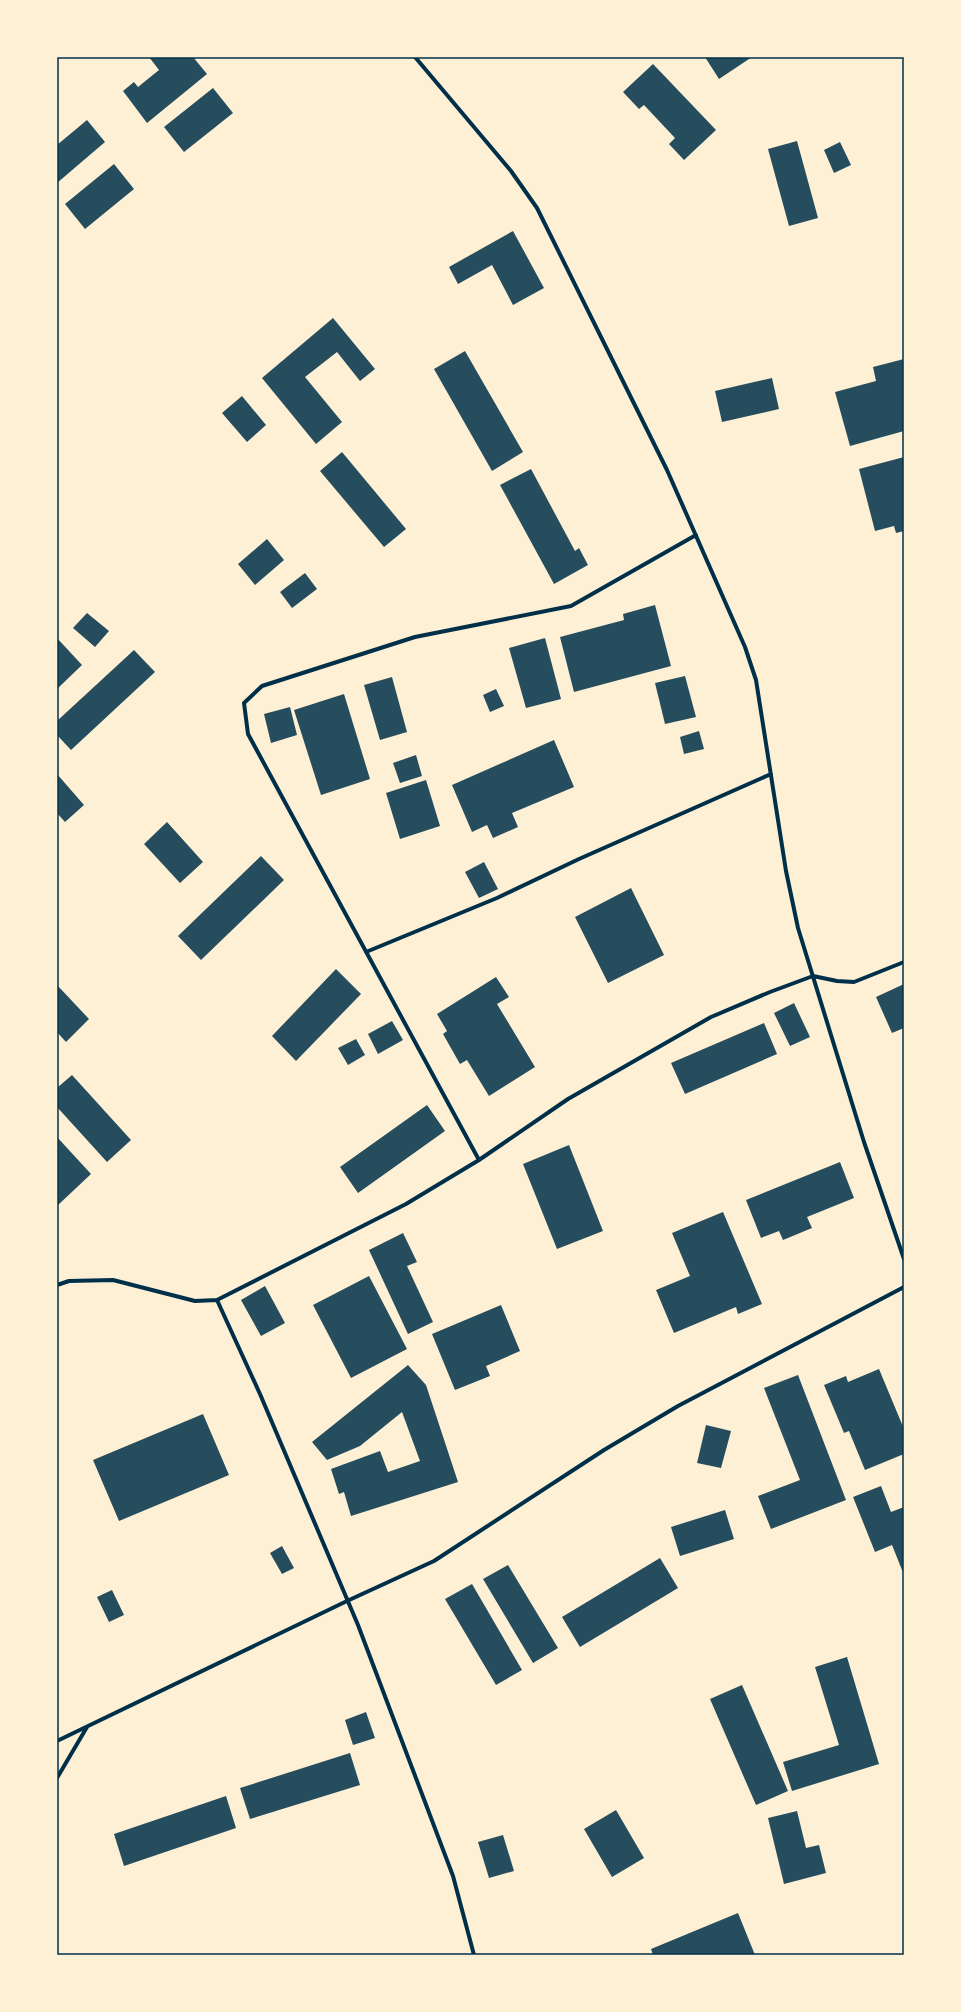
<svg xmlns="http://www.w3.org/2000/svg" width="961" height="2012" viewBox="0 0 961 2012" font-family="'Golos Text',sans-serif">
	<rect width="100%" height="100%" fill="#fdf0d5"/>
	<path fill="#264d5e" d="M149,57H193L207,74L147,123L123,91L134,82L138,87L159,70Z
		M705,57H752L719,79Z
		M653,64L716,130L684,160L669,144L675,138L644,105L639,109L623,92Z
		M213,88L233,113L184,152L164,127Z
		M87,120L105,142L57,183V145Z
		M797,141L818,218L789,226L768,149Z
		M840,142L851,165L834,173L824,150Z
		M114,164L134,189L85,229L65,204Z
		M513,231L544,288L513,305L492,265L458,284L449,267Z
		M333,318L375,369L360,381L337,352L305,377L342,422L316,444L262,378Z
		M465,351L523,452L492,471L434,369Z
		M904,359V431L850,446L835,392L876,381L873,367Z
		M772,378L779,409L722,422L715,391Z
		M242,396L266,425L247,442L222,413Z
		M342,452L406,529L384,547L320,471Z
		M904,457V531L896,533L894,526L875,531L859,469Z
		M531,469L575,551L579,548L588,565L554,584L500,485Z
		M267,539L284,560L255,585L238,564Z
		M305,573L317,589L292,608L280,592Z
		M655,605L671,666L574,692L560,637L624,620L623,614Z
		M87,613L109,631L95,647L73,628Z
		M57,638L82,665L57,689Z
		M545,638L561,699L526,708L509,648Z
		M134,650L155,672L71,750L57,735V721Z
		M685,676L696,717L665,724L655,683Z
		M392,677L407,732L380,740L364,685Z
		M496,689L504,706L490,712L483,695Z
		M344,694L370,779L321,795L294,710Z
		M290,707L297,735L271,743L264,714Z
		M699,731L704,749L684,754L680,737Z
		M554,740L574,787L512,813L518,827L493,838L487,825L472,832L452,785Z
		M416,755L422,776L400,783L393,763Z
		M57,774L84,805L65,822L57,813Z
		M426,780L440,826L400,839L386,793Z
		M167,822L203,862L180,883L144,844Z
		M261,856L284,880L201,960L178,936Z
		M484,862L498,889L479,898L465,872Z
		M631,888L664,955L608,983L575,917Z
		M336,969L361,994L296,1061L272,1036Z
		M496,977L509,997L497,1004L535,1067L489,1096L467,1060L460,1064L443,1034L447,1031L437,1014Z
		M904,984V1028L892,1033L876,997Z
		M57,985L89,1019L66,1042L57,1032Z
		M794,1003L810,1037L790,1046L774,1013Z
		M392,1021L403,1040L378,1054L368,1034Z
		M764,1023L777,1054L685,1094L671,1063Z
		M356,1039L365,1055L348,1065L338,1048Z
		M72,1075L131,1140L107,1162L57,1107V1088Z
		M427,1105L445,1131L358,1193L340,1167Z
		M57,1137L91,1174L57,1206Z
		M569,1145L603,1231L557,1249L523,1164Z
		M840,1162L854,1198L807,1217L812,1228L783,1240L779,1231L761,1238L746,1200Z
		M723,1212L762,1304L738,1314L736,1307L674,1333L656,1290L690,1276L672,1233Z
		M403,1233L417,1262L407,1266L433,1322L408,1334L369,1250Z
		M369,1276L407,1349L351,1378L313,1305Z
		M265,1286L285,1323L261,1336L241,1300Z
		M501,1305L520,1351L486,1366L490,1376L455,1390L432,1334Z
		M408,1365L426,1385L458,1482L351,1516L344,1492L339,1494L331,1469L380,1451L388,1472L420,1461L402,1412L360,1446L327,1460L312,1442Z
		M879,1369L904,1429V1454L865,1470L849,1431L844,1433L824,1385L846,1376L848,1382Z
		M798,1375L846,1500L771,1529L758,1496L800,1480L764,1388Z
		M203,1414L229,1475L119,1521L93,1460Z
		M706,1425L731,1431L721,1468L697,1463Z
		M881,1486L891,1512L904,1507V1575L892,1545L875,1552L853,1497Z
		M725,1510L734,1539L680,1556L671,1527Z
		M282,1546L294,1568L282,1574L270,1553Z
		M660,1558L678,1588L580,1647L562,1617Z
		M508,1565L558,1648L533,1663L483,1579Z
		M472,1584L522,1670L496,1685L445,1599Z
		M112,1590L124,1615L109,1622L97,1597Z
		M847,1657L879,1764L792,1791L783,1762L839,1745L815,1667Z
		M742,1685L788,1791L756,1805L710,1699Z
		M366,1712L375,1738L353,1745L345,1720Z
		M350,1753L360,1785L250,1819L240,1788Z
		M226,1796L236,1828L124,1866L114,1834Z
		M616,1810L644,1858L612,1877L584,1829Z
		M797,1811L806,1848L819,1845L826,1873L784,1884L768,1818Z
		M503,1835L514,1871L489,1878L478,1842Z
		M738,1913L755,1955H653L651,1949Z"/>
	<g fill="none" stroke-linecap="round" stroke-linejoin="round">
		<path stroke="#003049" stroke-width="4" d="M415,57L511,171L537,208L667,470L745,647L756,680L786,871L798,928L864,1142L904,1259
			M366,952L497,898L579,859L771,774
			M479,1160L248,734L244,703L262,686L415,637L571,606L696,535
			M57,1285L69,1281L113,1280L195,1301L217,1300L406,1204L479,1160L568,1099L711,1017L770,992L813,976L837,981L854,982L904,962
			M217,1300L260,1394L358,1625L453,1876L474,1955
			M57,1741L347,1601L434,1561L604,1450L678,1406L904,1287
			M57,1778L87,1727"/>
	</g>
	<rect width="961" height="2012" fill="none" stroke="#fdf0d5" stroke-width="116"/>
	<rect x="58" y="58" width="845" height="1896" fill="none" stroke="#003049" stroke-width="1.5"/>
</svg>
